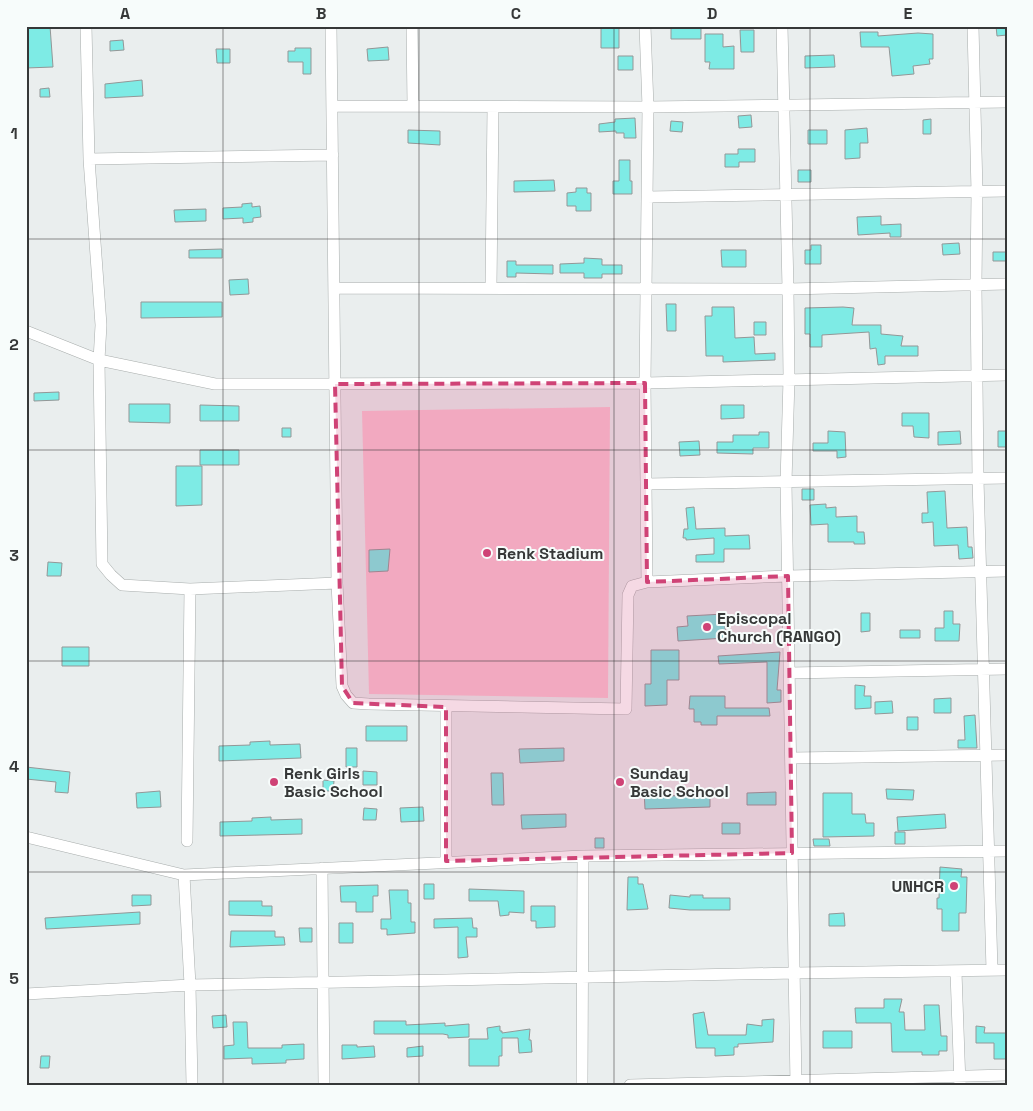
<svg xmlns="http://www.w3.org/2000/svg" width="1033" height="1111" viewBox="0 0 1033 1111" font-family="'Space Grotesk',sans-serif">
	<rect width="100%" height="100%" fill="#eaeeee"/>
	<path fill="#fcc4d2" d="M610,407L608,698L369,694L362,411Z"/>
	<path fill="#7eebe5" stroke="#939797" d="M26,26H50L53,67L26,68Z
		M601,26H619V48H601Z
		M671,26H701V39H671Z
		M996,26H1007V35L997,36Z
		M740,30H754V52H741Z
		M860,32H878V36L918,33L933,34V59H929L930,64L913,66L914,74L892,76L889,47H861Z
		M705,34H723V47L734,46V69H709L710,62H705Z
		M123,40L124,50L110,51V41Z
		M388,47L389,60L368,61L367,49Z
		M295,48H311V74H303V62H288V51H295Z
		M216,49H230V63H217Z
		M834,55L835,67L805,68V56Z
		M618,56H633V70H618Z
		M142,80L143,96L105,98V84Z
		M49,88L50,97H40V89Z
		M751,115L752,127L739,128L738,116Z
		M635,118L636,138H624V133H616V131L599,132V124L615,122V119Z
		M931,119V134H923V120Z
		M671,121L683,122L682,132L670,131Z
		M867,128L868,143H860V158L845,159V130Z
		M408,130L440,131V145L408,143Z
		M808,130H827V144H808Z
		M738,149H755V162H739V167H725V154H738Z
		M619,160H630V181H632V194H613V181H619Z
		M798,170H811V182H798Z
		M554,180L555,191L514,192V181Z
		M576,188H587V193H591V211H576V206H567V193L576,192Z
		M252,203V207L260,206L261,217L253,218V222L243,223V218L223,219V208L242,207V204Z
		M206,209V221L175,222L174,210Z
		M881,216V225L901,224V237H890V233L858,235L857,217Z
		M959,243L960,254L943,255L942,244Z
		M811,245H821V264H805V250H811Z
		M222,249V258H189V250Z
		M721,250H746V267H722Z
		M993,252H1007V261H993Z
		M584,258L602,259V265H622V274H602V278H584V273H560V264L584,263Z
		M507,261H516V265H553V274L516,273V277H507Z
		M248,279L249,294L230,295L229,280Z
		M141,302H222V317L141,318Z
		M666,304H676V331H667Z
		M712,307H734L735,338L754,337L755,354L775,353V360L723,362V356H706L705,316H712Z
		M843,307L854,308L852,325H881V334L903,336L901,346H918V356H885V364L878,365L876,348L870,349L869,332L822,335V347H810V334H805V308Z
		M754,322H766V335H754Z
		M59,392V400L34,401V393Z
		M129,404H170V423L129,422Z
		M200,405L239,406V421H200Z
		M721,405H744V418L721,419Z
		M902,413H929V438L914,437L913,426H902Z
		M282,428H291V437H282Z
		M828,431L845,432L846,457L837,458V451H813V443H828Z
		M960,431L961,444L938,445V432Z
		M998,431H1007V447H998Z
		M759,432H769V448H753V454L717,453V442H733V435H759Z
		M699,441L700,455L680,456L679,442Z
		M200,450H239V465H200Z
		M176,466H202V505L176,506Z
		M802,489H814V500H802Z
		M945,491L947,528L967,527L968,547H972L973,558L959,559L958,545L934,546L933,522L922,523V513H928L927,492Z
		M826,504V508L836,507V517L857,516V532H864L865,544H854V542H828V524L811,525L810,505Z
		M694,507L696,529L725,528V536L749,535L750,549H724V562H696V555L714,554V538L686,540V538H683L684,529H688L686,508Z
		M390,549L388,571L369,572V550Z
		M48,562L62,563L61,576H47Z
		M944,611H953V624H960L959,641H935V628H944Z
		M861,613H870V631L861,632Z
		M724,614L726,638L678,641L677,627L688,626L687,616Z
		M900,630H920V638H900Z
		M62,647H89V666H62Z
		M651,650H679V680H667V705L645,706V684H651Z
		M780,652L777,690H781V702L767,703V662L719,664L718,656Z
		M855,685L865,686L864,696H871V708L855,709Z
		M690,696H725V708H769L770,716H717V725H701V722H694V709H689Z
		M951,698V713H934V699Z
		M892,701L893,713L875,714V702Z
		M975,715L977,748H958V740H965L964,716Z
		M907,717H918V730H907Z
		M366,726H407V741H366Z
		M270,741V745L300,744L301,758L219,761V746L250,745V742Z
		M346,748H357V767H346Z
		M564,748V761L520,763L519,749Z
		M26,767L70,772L68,793L55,792L56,782L26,779Z
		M363,771L377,772V785H363Z
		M491,773H503L504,805H492Z
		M323,780L334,781L333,791H323Z
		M886,789L914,790L913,800L887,799Z
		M644,790H661V796L710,795V807L645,809Z
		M160,791L161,807L137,808L136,793Z
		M776,792V805H747V793Z
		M823,793H852V814H865L866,823H874V836L823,837Z
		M423,807L424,821L401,822L400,808Z
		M364,808L377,809L376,820H363Z
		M566,814V827L522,829L521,815Z
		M945,814L946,828L898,831L897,817Z
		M271,817V820L302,819V834L220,836V822L252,821V818Z
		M722,823H740V834H722Z
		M895,832H905V844H895Z
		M595,838H604V848H595Z
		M813,839H829L830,846H814Z
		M940,867L962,869L961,877H967L966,913H959V931H942V909H937V898H939Z
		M628,877H638V884H643L648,909L627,910Z
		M424,884H434V899H424Z
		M378,885V896H373V912H356V902H341L340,886Z
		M469,889L524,891V913L509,912V915L500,916L498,901H469Z
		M389,890H408V903H411V922H415V933L387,935V929H381V919H391Z
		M132,895H151V905L132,906Z
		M670,895L690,897V895H703V898H730V910H690L669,908Z
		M229,901H262V906H272V916L229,915Z
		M531,906H555V927L536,928V921H531Z
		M140,912V924L46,929L45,918Z
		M844,913L845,926H829V914Z
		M472,918L473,928H477V937H466L468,957L458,958V927L434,928V919Z
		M339,923H353V943H339Z
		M299,928H312V942H300Z
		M231,931H275V937H284L285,945L230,947Z
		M884,999H902L899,1012H904L905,1030H925L924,1005H939L941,1036H947V1051H939V1055H922V1052H892L891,1023H856L855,1008H884Z
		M704,1012L708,1035H746L747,1024L762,1026V1020L774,1019L773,1042L738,1044V1047H734V1055L715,1056V1048H696L693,1014Z
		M226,1015L227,1027L213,1028L212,1016Z
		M374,1021H406V1025L445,1023V1026L469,1024V1037L448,1038V1035L443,1034H374Z
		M233,1022H247L248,1048H282V1045L304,1044V1059L286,1060V1063L252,1064V1058L224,1059V1046L234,1045Z
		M500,1026V1031H502V1033L530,1029L529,1040H531L532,1052L519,1053L518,1038H502V1056H499V1066H469V1039H488L487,1028Z
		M976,1026L985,1027L984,1033H1006V1059H994V1043H976Z
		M823,1031H852V1048H823Z
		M342,1045H357V1047L374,1046L375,1057L342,1059Z
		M423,1046V1056L407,1057V1048Z
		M41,1056H50L49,1068H40Z"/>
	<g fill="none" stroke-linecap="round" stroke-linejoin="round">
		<defs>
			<path id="street" d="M86,26L89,159L101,325L99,360L102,564L111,575L122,585L190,589L187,841
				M331,26L337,583L342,686L346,695L353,703L369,704L626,709L628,595L632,586L647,582
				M412,26L413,106
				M645,26L648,107L645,383L647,582L788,576L1007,571
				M782,26L788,289L789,379L786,482L796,1085
				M973,26L977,192L976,285L978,479L992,970
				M332,106L648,107L1007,102
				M89,159L333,155
				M647,197L1007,191
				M334,288L788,289L1007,284
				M491,288L493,107
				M26,331L99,360L215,384L645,383L1007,375
				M646,484L1007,478
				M190,589L337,583
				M789,673L1007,669
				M791,758L1007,755
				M26,837L184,875L583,856L1007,851
				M446,861V707
				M322,868L324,1085
				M184,875L190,985L192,1085
				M956,972L960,1085
				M26,994L190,985L794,973L1007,970
				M582,1085L583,856
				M630,1085L1007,1075"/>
		</defs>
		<use href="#street" stroke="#a8adac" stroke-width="12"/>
		<use href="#street" stroke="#fff" stroke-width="11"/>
	</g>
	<path fill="#cf4376" fill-opacity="0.2" stroke="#cf4376" stroke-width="4" stroke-dasharray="10 6" stroke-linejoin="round" d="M645,383L647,582L788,576L792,853L446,861V707L353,703L342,686L335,384Z"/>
	<path fill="none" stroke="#363838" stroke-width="1" stroke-opacity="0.55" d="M223,26V1085M419,26V1085M614,26V1085M810,26V1085M26,239H1007M26,450H1007M26,661H1007M26,872H1007"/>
	<g fill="#cf4376" stroke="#f7fcfb" stroke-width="2">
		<circle cx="487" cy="553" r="5"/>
		<circle cx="707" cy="627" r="5"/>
		<circle cx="274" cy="782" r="5"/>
		<circle cx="620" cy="782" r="5"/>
		<circle cx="954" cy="886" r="5"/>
	</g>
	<g text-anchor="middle" stroke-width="4" stroke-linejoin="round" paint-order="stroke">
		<g font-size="16" font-weight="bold" fill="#363838" stroke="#f7fcfb" text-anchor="start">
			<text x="497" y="559">Renk Stadium</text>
			<text x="717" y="624">Episcopal<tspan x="717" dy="18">Church (RANGO)</tspan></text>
			<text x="284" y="779">Renk Girls<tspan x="284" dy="18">Basic School</tspan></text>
			<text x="630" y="779">Sunday<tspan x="630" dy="18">Basic School</tspan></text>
			<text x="944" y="892" text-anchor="end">UNHCR</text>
		</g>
	</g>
	<rect width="1033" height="1111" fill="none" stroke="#f7fcfb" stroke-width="55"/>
	<rect x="28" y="28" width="978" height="1056" fill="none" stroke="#363838" stroke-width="2"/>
	<g font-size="16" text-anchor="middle" font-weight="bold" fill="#363838">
		<text x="125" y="19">A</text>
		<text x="321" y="19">B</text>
		<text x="516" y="19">C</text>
		<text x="712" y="19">D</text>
		<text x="908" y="19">E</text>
		<text x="14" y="139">1</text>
		<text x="14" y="350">2</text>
		<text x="14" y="561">3</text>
		<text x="14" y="772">4</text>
		<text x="14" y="984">5</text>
	</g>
</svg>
